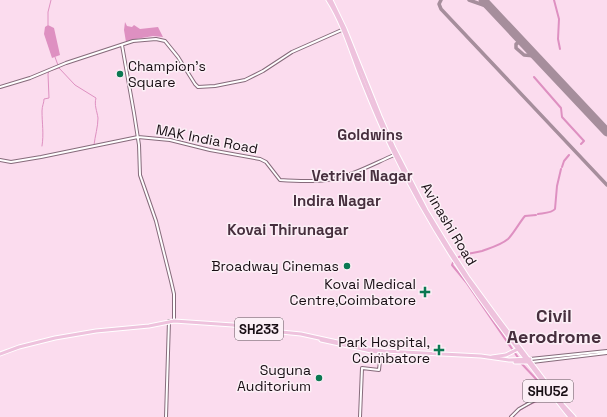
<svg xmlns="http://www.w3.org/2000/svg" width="607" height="417" viewBox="0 0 607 417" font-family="'Space Grotesk',sans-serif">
	<rect width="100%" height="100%" fill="#fbdcee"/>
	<path fill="#de90c1" d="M125,22L127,26L132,27L134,25L140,29L158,27L163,37L153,36L136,39L126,42L124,30Z
		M48,25L54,28L60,55L52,58L44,34L45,27Z"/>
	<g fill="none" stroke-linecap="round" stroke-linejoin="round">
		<path stroke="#de90c1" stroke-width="1" d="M48,25V12L51,0
			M55,57L59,68L75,85L96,98C94,105 97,111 98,118C98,127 95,136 94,145
			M42,146C44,134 42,123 42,111C42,106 44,103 44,99L49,98L48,74L49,71L59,68"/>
		<path stroke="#de90c1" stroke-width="2" d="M554,0L559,19L558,39L560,49
			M534,77L561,108L562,117L584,141L581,144
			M562,167L564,161L569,155
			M538,214C544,213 552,213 555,209L557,186L561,169
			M519,359L466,282L452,265C456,253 472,254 482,251C490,248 501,245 508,239C514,233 519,223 525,216L536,215
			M521,363L537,380L549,397
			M513,417C518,407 539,401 548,396"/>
		<path stroke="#a68e9c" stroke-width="3.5" d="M441,0L439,4L441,9L607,185
			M469,0L489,7
			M521,41L516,44V48L524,55L535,56"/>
		<path stroke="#a68e9c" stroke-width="9" d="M483,0L607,132"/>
		<defs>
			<path id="tertiary" d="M122,45L134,113L139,145L140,175L156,221L171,281L174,294V321
				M0,87L30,78L66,63L133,41L156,39L165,41L178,57L195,84L198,87L215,86L245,80L263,71L292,52L344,29
				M0,160L11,162L41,157L138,137L170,140L210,150L260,159L266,162L280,180C295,181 311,182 327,180C350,177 373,164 394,155
				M530,359L607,351
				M532,362L607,353
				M166,417L169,321
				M360,417L362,368L379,370L381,351
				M511,417L519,409L549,392"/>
			<path id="primary" d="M328,0C342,22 350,48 359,72C370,100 381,127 394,153C430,228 476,297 528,362C542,380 555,399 570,417
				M331,0L345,29L380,116L394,148L426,210L449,248L469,279L499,320L563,405L574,417
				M321,340L376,352
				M0,354L19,347L55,338L96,331L149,326L174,321L233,325L261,330L301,334L369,349L384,351L481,356L509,360L530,359
				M492,357L506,355L518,349
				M515,362H529"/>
		</defs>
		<use href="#tertiary" stroke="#866b7b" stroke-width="4"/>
		<use href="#primary" stroke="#fff" stroke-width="5"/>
		<use href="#tertiary" stroke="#fff" stroke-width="2"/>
		<use href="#primary" stroke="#eec2dd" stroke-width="3"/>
	</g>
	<g fill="#0b7852" stroke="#fceff6" stroke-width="1.5">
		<circle cx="120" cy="74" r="4"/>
		<circle cx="347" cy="266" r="4"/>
		<path d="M423 286h4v4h4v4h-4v4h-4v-4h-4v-4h4z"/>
		<path d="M437 344h4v4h4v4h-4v4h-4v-4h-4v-4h4z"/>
		<circle cx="319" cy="378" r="4"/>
	</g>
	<g text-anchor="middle" stroke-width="3" stroke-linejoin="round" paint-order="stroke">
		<g fill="#fceff6" stroke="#5c5258" stroke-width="1">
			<rect x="235" y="318" width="48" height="22" rx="3"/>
			<rect x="523" y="380" width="50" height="22" rx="3"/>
		</g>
		<g font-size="13" font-weight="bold" fill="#180e14">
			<text x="259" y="334">SH233</text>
			<text x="548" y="396">SHU52</text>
		</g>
		<g font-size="14" fill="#180e14" stroke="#fceff6" text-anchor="end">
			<text x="128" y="71" text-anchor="start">Champion's<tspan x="128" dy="16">Square</tspan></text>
			<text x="339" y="271">Broadway Cinemas</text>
			<text x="416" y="289">Kovai Medical<tspan x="416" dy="16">Centre,Coimbatore</tspan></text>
			<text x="430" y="347">Park Hospital,<tspan x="430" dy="16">Coimbatore</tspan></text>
			<text x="311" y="375">Suguna<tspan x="311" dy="16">Auditorium</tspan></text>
		</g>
		<g font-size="14" fill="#180e14" stroke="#fceff6">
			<text transform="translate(207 139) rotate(11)" y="5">MAK India Road</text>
			<text transform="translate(449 224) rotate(59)" y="5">Avinashi Road</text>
		</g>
		<g font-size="15" font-weight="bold" fill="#472f3e" stroke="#fceff6">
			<text x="370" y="140">Goldwins</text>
			<text x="362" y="181">Vetrivel Nagar</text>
			<text x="337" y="206">Indira Nagar</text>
			<text x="288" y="235">Kovai Thirunagar</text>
		</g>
		<g font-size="18" font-weight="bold" fill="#472f3e" stroke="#fceff6">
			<text x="554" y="322">Civil<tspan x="554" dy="21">Aerodrome</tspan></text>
		</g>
	</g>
</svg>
